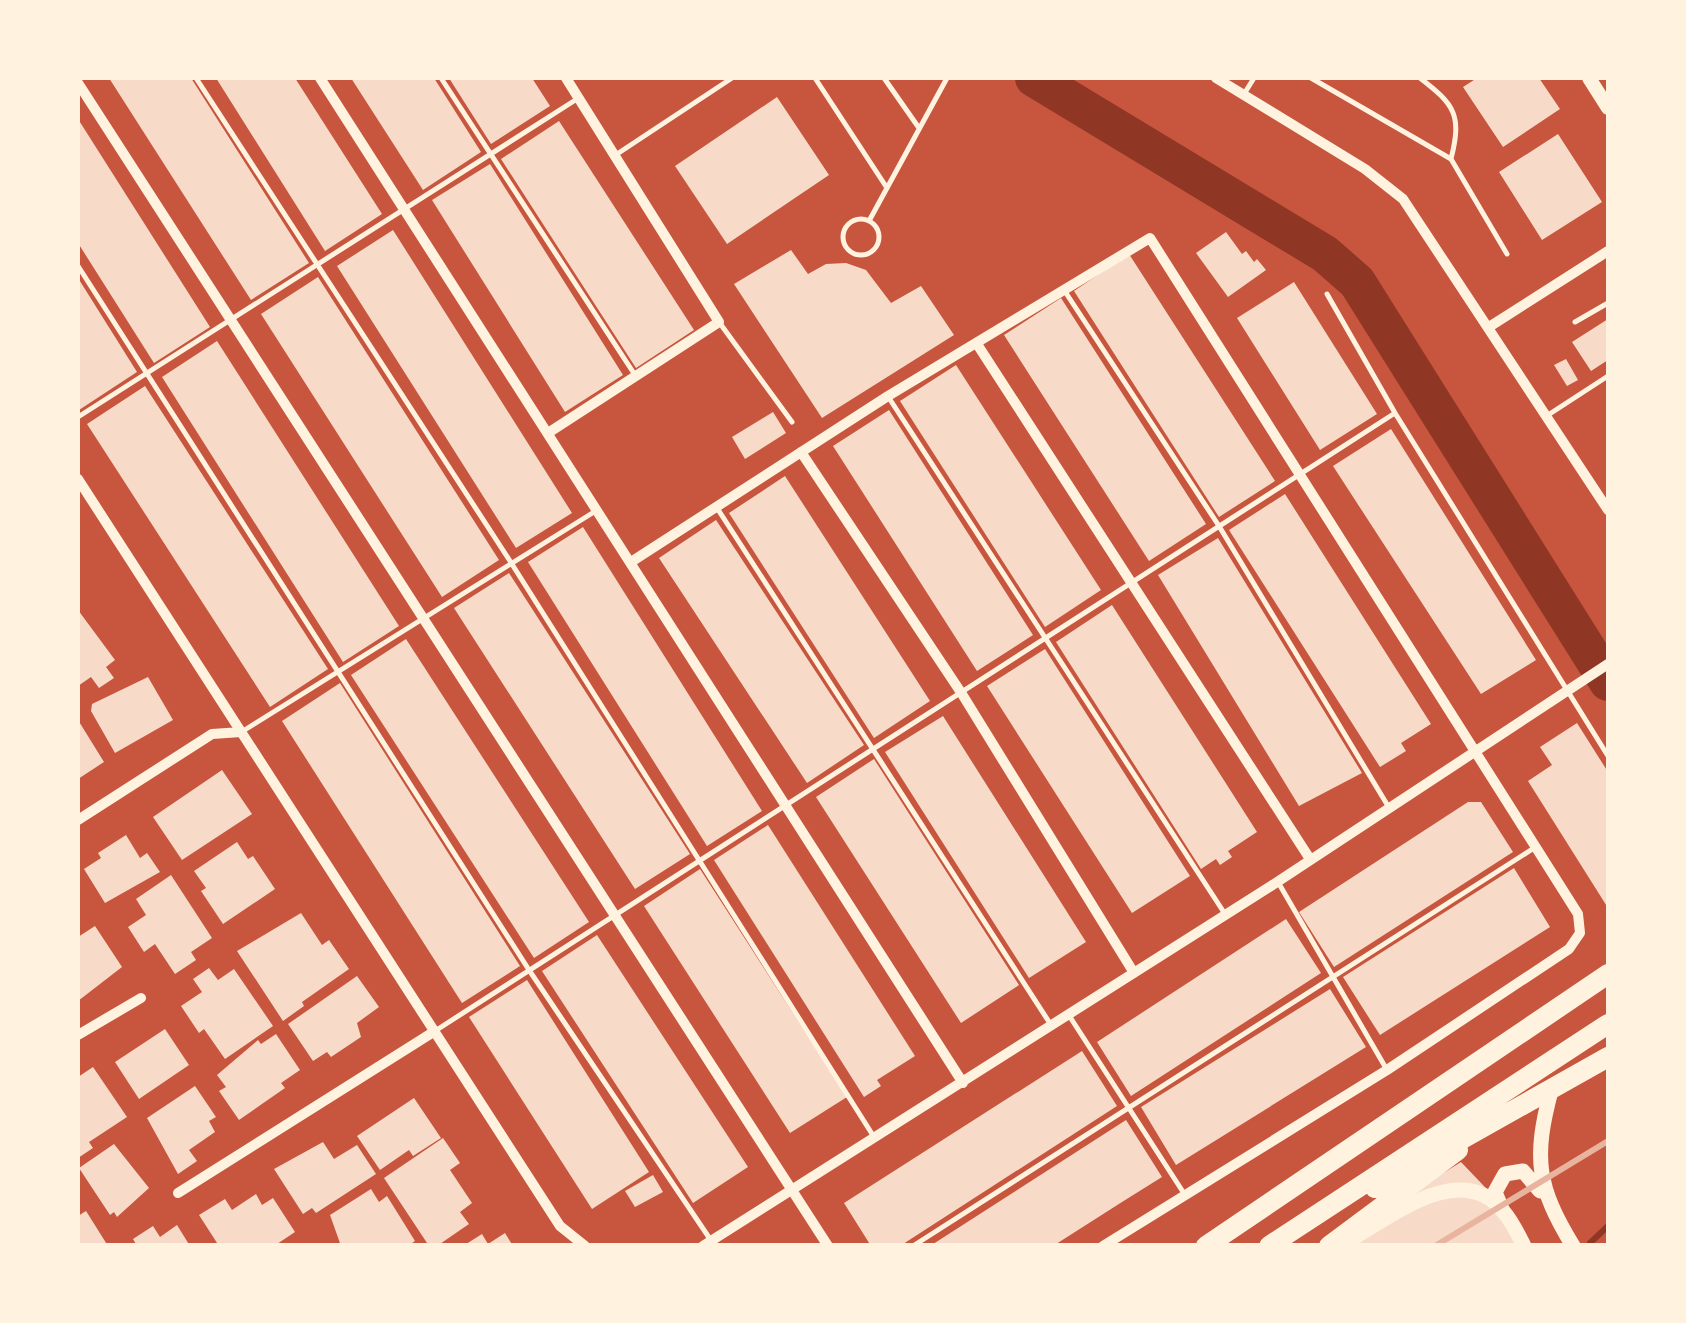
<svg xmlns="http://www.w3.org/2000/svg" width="1686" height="1323" viewBox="0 0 1686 1323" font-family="'Golos Text',sans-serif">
	<rect width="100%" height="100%" fill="#c8553d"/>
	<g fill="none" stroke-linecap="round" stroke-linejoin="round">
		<path stroke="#8f3625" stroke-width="6" d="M1590,1243L1608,1226"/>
		<path stroke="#8f3625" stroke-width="38" d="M1034,78L1325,254L1357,282L1608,682"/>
	</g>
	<path fill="#f7dbc8" d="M109,78H191L309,263L251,300Z
		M216,78H295L382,214L325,251Z
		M351,78H434L481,152L423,190Z
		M449,78H532L550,106L491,144Z
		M1477,78H1539L1560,109L1503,147L1463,87Z
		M777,97L829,175L727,244L675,166Z
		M78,119L210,327L154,363L78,243Z
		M559,121L694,330L636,368L501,159Z
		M1558,134L1602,202L1542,240L1499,172Z
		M490,164L623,375L565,412L432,200Z
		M393,230L572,513L516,548L337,266Z
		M1226,232L1242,254L1246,251L1254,262L1257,259L1266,270L1228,297L1196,253Z
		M791,250L808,274L826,264L846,263L866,270L891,303L921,286L954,335L822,418L734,284Z
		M1129,254L1275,481L1219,517L1074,291Z
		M318,277L499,560L442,597L261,314Z
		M78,278L137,372L79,410L78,407Z
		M1294,282L1377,414L1320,450L1237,318Z
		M1061,298L1206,524L1149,561L1004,335Z
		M1608,319V360L1591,371L1572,342Z
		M217,341L399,626L343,662L162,377Z
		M1566,359L1578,380L1567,386L1554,365Z
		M956,365L1101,590L1045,627L900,401Z
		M145,386L328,669L270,707L87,424Z
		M889,410L1033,635L977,671L833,446Z
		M773,412L786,433L745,459L732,437Z
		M1391,429L1536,660L1481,694L1333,466Z
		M785,476L930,701L874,738L729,513Z
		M1285,494L1431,724L1401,743L1406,751L1380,767L1229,530Z
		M716,520L864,745L807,783L659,558Z
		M583,527L762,811L707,846L528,562Z
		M1218,538L1362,773L1299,806L1158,575Z
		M509,573L690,854L635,889L454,608Z
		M1112,605L1257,832L1228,851L1232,857L1220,865L1216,859L1201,869L1056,642Z
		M78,610L115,660L106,667L114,678L99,688L91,677L78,686Z
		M406,639L589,922L534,958L351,675Z
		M1045,649L1190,876L1132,913L987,686Z
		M148,677L173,720L115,753L91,711L92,704Z
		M340,683L520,966L462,1003L282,721Z
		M943,716L1086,942L1029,978L885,752Z
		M78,720L104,762L78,779Z
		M1577,723L1608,772V908L1528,781L1552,765L1540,747Z
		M874,759L1019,985L961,1023L816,797Z
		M222,770L252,814L182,860L153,817Z
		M1468,802H1481L1513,852L1334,967L1299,912Z
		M768,825L915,1056L877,1080L881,1086L864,1097L714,860Z
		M126,835L140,858L147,853L160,872L105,903L84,869L101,858L98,853Z
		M237,842L248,859L253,856L275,889L223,924L201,891L206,888L194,871Z
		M1514,868L1550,927L1380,1035L1343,977Z
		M700,869L847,1097L790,1133L644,906Z
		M171,875L212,938L191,952L196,960L175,974L155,944L144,952L128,927L146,915L136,899Z
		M301,913L322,945L329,940L349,969L302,1002L304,1006L283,1021L237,951Z
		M1286,919L1321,973L1131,1096L1097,1042Z
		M95,926L122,967L78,1001V937Z
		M597,935L748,1167L693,1203L542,971Z
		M209,968L218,980L234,969L273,1026L225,1059L204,1029L199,1033L181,1006L202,992L193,979Z
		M357,976L379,1007L357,1023L361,1037L331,1057L327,1052L313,1061L288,1024Z
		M527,980L649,1172L592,1209L469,1017Z
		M1330,989L1366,1047L1176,1165L1141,1107Z
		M165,1029L189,1065L139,1099L115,1062Z
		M276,1034L300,1070L281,1083L285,1088L239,1120L219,1091L226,1087L217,1075L258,1040L261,1044Z
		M1082,1051L1117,1106L900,1246H871L844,1203Z
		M93,1067L127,1117L89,1142L93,1148L78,1158V1077Z
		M195,1086L216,1117L209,1121L215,1132L189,1150L197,1161L178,1174L147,1118Z
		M414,1098L441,1138L413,1156L409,1150L380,1170L357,1136Z
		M1126,1120L1162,1177L1122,1202L1053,1246H930Z
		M443,1138L460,1163L450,1170L472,1203L460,1212L469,1224L437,1246H429L384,1178Z
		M323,1142L334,1159L357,1145L376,1174L316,1213L312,1208L303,1214L274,1169Z
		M114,1144L149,1188L117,1217L114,1212L110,1215L79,1168Z
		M1461,1162L1503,1206L1518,1246H1326Z
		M653,1175L663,1192L635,1207L625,1191Z
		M371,1189L379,1202L387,1196L415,1241L408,1246H341L330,1215Z
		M256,1194L262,1205L273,1198L295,1232L274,1246H219L199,1215L225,1199L232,1210Z
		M86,1211L108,1246H78V1216Z
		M177,1225L190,1246H137L133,1239L153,1226L160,1237Z
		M505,1233L513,1246H463L482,1234L488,1244Z"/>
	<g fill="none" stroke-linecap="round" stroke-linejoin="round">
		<path stroke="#fff3e0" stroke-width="5" d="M196,78L510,561L874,1137
			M441,78L635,375
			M815,78L887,188
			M884,78L919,128
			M1311,78L1451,159
			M1420,78C1455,105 1462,115 1451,159L1507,254
			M1244,94L1254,78
			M614,156L732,78
			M843 237a18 18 0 1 1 36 0a18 18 0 1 1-36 0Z
			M869,221L947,78
			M78,266L529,970L710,1239
			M1064,290L1219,526L1388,806
			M1327,294L1395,413L1608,756
			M719,322L792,422
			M1575,322L1608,303
			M889,398L1225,914
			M1548,415L1608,376
			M78,417L577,99
			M717,508L1051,1025
			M243,731L594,512
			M1278,882L1387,1070
			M1070,1017L1185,1195
			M435,1031L1395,413
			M913,1246L1534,848"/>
		<path stroke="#fff3e0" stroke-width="10" d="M320,78L963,1083
			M1216,78L1365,169L1403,199L1608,510
			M78,83L828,1246
			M1489,327L1608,251
			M977,344L1310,859
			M548,433L719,322L566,78
			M801,452L962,694L1134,973
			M78,479L560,1226L585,1246
			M631,562L888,396L1150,238L1578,914L1580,933L1569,949L1387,1070L1103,1246
			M78,820L212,734L241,732
			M78,1035L141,998
			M178,1193L435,1031
			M703,1246L1271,886L1608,664"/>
		<path stroke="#fff3e0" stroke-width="14" d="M1589,78L1608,108"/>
		<path stroke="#fff3e0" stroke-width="15" d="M1551,1091C1533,1158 1537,1187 1573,1246
			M1502,1209L1495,1192L1505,1174L1523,1171L1540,1191
			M1353,1238C1393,1215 1462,1160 1503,1211C1512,1221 1518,1234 1524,1246"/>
		<path stroke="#fff3e0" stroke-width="20" d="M1375,1188L1608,1057
			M1206,1246L1608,974
			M1269,1246L1608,1024
			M1329,1246L1458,1150"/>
		<path stroke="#e9b49f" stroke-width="6" d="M1435,1246L1608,1141"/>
	</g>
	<rect width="1686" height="1323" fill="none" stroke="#fff3e0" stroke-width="160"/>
</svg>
